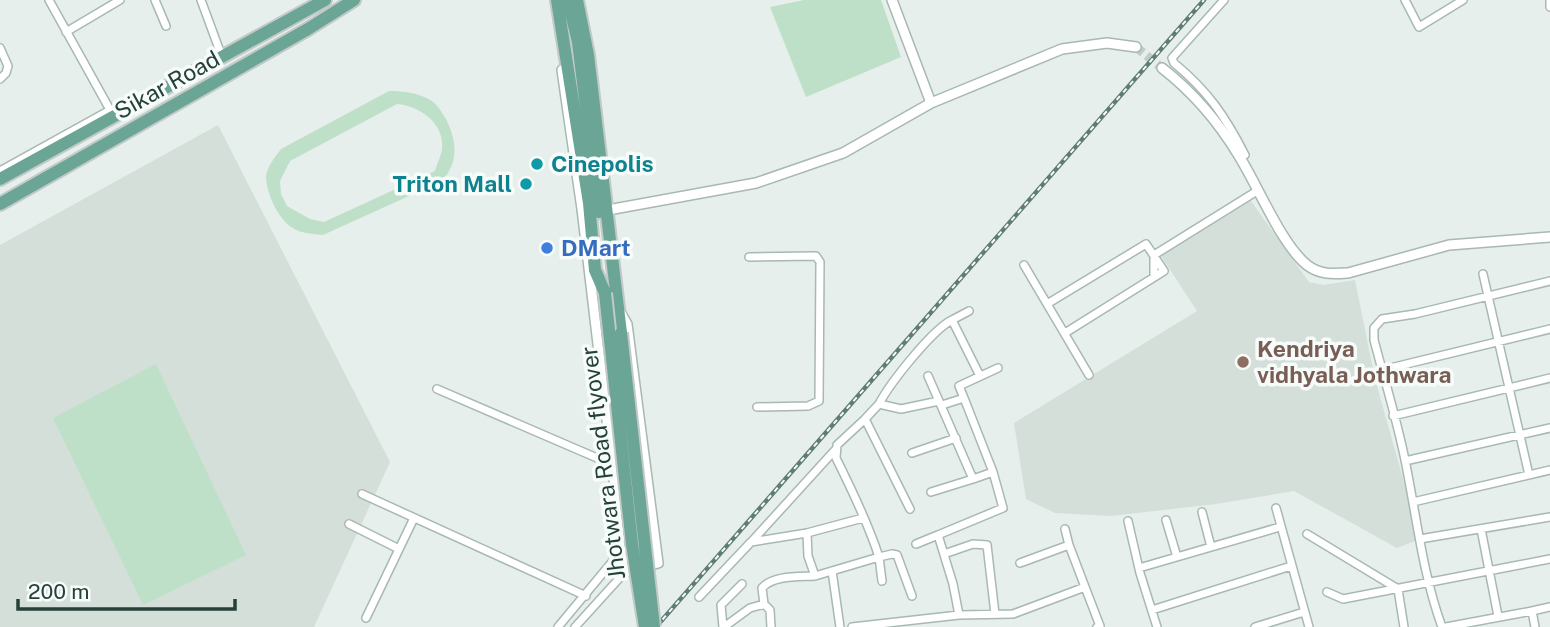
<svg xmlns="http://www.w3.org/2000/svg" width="1550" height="627" viewBox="0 0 1550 627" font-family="'Public Sans',sans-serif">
	<rect width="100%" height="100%" fill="#e6efeb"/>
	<path fill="#d4dfda" d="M218,125L390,462L314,627H0V245Z
		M1251,201L1309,282L1323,285L1355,280L1375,379L1420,539L1397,548L1294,491L1216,504L1111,516L1055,513L1026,499L1014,423L1197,311L1161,256Z"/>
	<path fill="#bfe0c8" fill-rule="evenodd" d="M804,0H881L901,57L806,97L770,7Z
		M389,91C404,91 419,93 432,101C438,105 442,113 446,119C457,141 459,162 442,181L323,235C313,234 299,233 291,227C278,218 267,194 266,178C266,168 275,157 281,149ZM397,104C419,106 445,123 442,149C441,156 437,164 435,171L324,222L310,219L287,206L281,194L280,181L290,161Z
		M156,364L246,555L143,605L53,418Z"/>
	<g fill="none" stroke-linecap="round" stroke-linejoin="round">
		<path stroke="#bfccc8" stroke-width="9" stroke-dasharray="9 4.5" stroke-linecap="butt" d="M1136,47L1162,68"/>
		<defs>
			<path id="minor" d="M49,0L114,117
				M155,0L166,26
				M201,0L222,57
				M1224,0L1172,58L1174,63C1208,91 1225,116 1245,155
				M1405,0L1419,27L1463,0
				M1550,0V7
				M66,32L120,0
				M0,48L8,66L6,73L0,79
				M0,171L110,110
				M749,257L816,256L820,262L819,401L808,406L757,407
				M1024,265L1089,375
				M1483,274L1529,475
				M1154,277V255L1257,191
				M1047,304L1146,244L1164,271L1065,333
				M952,320L969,311
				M1382,370L1550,329
				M928,376L939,401
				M437,389L611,464
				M964,398L959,386L998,368
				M879,404C890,383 932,330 952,320L980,376
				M942,405L964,398L993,472
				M1393,416L1550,378
				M865,419L879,404L901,409L939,401L973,479L931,492
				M912,453L956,438
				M1405,461L1550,428
				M362,494L586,596
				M1413,502L1550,470
				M1276,508L1309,627
				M1202,512L1211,547
				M1166,520L1177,557
				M1128,521L1140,573L1157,627
				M349,524L399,549
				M1065,529L1069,545
				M1481,529L1498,616
				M1307,534L1398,589L1404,627
				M938,535L1003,508L993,472L973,479
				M1420,539L1550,517
				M753,540L835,450
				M916,544L938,535L953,584L959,615
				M944,554L973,544L987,545L995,614
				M1139,568L1280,527
				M832,571L840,627
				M815,576L879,557C868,523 852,490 836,458L837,445L865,419L910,509
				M882,581L879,557L892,554L897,555L912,596
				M1085,587L1100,626L1097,627
				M1327,592L1343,599L1550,559
				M699,597L751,542L807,533L863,518
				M764,604L762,588C773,575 799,577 815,576L808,556L807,533
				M1152,610L1291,566
				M1532,611L1550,607
				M366,618L414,518
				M558,627L622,550
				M575,627L625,572
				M723,627L721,605L742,584
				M724,627L750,608L764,604L770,610L771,627
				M852,627L959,615L1013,614L1085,587L1069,545L1020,563
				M1255,627L1304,612
				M1442,627C1423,575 1417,520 1406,465C1398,423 1385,382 1374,340V328L1382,319L1415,314L1550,281
				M1446,627L1532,611L1535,627"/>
			<path id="tertiary" d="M892,0L931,103L1062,49L1107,43L1136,47
				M1162,68C1194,93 1218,121 1239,156C1258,186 1281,244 1307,265C1320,275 1333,274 1348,273L1449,245L1550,237
				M562,70L582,209L625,572L658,563L627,324L620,312
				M608,210L756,183L843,153L931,103"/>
			<path id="primary" d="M557,0L589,203L595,270L605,293
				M568,0L578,42L599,212
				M577,0L588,55L621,333
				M0,179L325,0
				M0,204L308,29L354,0"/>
		</defs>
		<use href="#minor" stroke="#a8b8b2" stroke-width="10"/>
		<use href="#tertiary" stroke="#a8b8b2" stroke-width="12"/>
		<use href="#primary" stroke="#c2cac8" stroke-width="16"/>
		<use href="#minor" stroke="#fff" stroke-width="7"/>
		<use href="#tertiary" stroke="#fff" stroke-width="9"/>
		<use href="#primary" stroke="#6aa596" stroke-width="12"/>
		<defs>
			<path id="rail" d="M656,627L1204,0"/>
		</defs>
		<use href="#rail" stroke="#5f7d75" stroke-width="4.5"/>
		<use href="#rail" stroke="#f7fbf9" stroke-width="2" stroke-dasharray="5" stroke-linecap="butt"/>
		<defs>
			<path id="primary-bridge" d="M605,293L632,544L645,627
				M621,333L654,627"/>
		</defs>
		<use href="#primary-bridge" stroke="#c2cac8" stroke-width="16" stroke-linecap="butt"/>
		<use href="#primary-bridge" stroke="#6aa596" stroke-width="12"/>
	</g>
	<g fill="#0f9aa8" stroke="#f7fbf9" stroke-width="2.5">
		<circle cx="537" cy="164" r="7"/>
		<circle cx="526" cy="184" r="7"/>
	</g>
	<circle fill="#3f7fe0" stroke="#f7fbf9" stroke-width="2.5" cx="547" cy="248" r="7"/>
	<circle fill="#8d6e63" stroke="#f7fbf9" stroke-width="2.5" cx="1243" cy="362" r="7"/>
	<g text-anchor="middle" stroke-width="7" stroke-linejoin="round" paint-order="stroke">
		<g font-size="23" fill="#24423a" stroke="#f7fbf9">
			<text transform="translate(167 85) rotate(-29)" y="8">Sikar Road</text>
			<text transform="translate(603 463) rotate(-97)" y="8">Jhotwara Road flyover</text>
		</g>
		<g font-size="23" font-weight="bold" fill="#0d838f" stroke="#f7fbf9" text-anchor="start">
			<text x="551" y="172">Cinepolis</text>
			<text x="512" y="192" text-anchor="end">Triton Mall</text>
		</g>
		<g font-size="23" font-weight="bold" fill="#366cbe" stroke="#f7fbf9" text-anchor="start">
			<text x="561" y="256">DMart</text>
		</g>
		<g font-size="23" font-weight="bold" fill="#785e54" stroke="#f7fbf9" text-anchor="start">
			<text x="1257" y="357">Kendriya<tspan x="1257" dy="26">vidhyala Jothwara</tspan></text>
		</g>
	</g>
	<path d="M18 599v10h217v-10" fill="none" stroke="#24423a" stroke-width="3.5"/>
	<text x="28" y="599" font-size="21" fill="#24423a" stroke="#f7fbf9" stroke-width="5" paint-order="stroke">200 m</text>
</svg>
